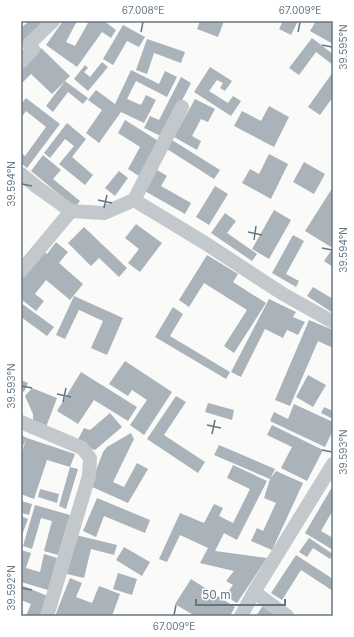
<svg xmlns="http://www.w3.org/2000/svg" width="354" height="637" viewBox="0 0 354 637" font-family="Inter,sans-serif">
	<rect width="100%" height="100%" fill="#fafaf8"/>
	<path fill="#aab3b9" d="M29,21H47L21,43V28Z
		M63,21H77L66,42L75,46L88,23L85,21H104L116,30L111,38L102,32L77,67L46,45Z
		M200,21H224L218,37L197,29Z
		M279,21H298L291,35L279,29L282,23Z
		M316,21H328L333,24V44L310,31Z
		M123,25L145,37L139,47L127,41L113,65L103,59Z
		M312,38L333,54V65L316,52L299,75L289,68Z
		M147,39L185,52L181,63L154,53L147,74L136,70Z
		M41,48L70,76L52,94L31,74L21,84V69Z
		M102,62L108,67L88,91L74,79L85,65L88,68L84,72L90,77Z
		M210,67L232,81L225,91L220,88L223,83L217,80L209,91L228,103L233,96L241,101L231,116L194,92Z
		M131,70L159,84L165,71L177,77L167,97L136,81L127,99L141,105L146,95L156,100L144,123L121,112L99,143L86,133L102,110L88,100L96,90L115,104Z
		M333,72V97L320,115L308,107Z
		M181,77L191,83L163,137L144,128L150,116L159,120Z
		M65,81L88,98L83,104L68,92L53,112L46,106Z
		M26,98L60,124L27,168L21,163V153L25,156L46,127L26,111L21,118V104Z
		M195,99L215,109L208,122L201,119L192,136L201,141L197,150L174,137Z
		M269,106L289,117L274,147L234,126L242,111L261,121Z
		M125,120L160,142L139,176L128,169L140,147L118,133Z
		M67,123L86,139L72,157L93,175L85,185L59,164L74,146L65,139L50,158L44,153Z
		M172,140L220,170L214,179L167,149Z
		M269,154L288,164L271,199L242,183L250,169L259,174Z
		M43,155L61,170L53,179L80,201L75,207L31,171Z
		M304,162L325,174L314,194L293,182Z
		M154,168L167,176L161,186L191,203L185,214L143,190Z
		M119,171L128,178L115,196L105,188Z
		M215,186L228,194L209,225L196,217Z
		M333,187V243L331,247L305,231Z
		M274,210L291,220L269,259L252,249Z
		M225,213L236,221L227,233L257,254L252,261L211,233Z
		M136,224L162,243L140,272L128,263L139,249L125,238Z
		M84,227L127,268L119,277L99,258L91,266L68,243Z
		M293,235L304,241L286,274L299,281L296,287L272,273Z
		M56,242L68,252L59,263L83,284L70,300L46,280L35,294L44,301L36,311L21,299V277L43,251L47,254Z
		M333,248V267L324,261Z
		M207,255L238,274L233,282L266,303L234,353L224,346L247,310L204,283L189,307L179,300Z
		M313,287L333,299V313L307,296Z
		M74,296L123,318L107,355L91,348L103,321L79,310L65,339L56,335Z
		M269,299L296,312L293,317L305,322L298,335L287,330L283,338L265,329L241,377L231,372Z
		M21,303L54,327L47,336L21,317Z
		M173,307L183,314L170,336L230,372L226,379L155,337Z
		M309,320L333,330V348L318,341L290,406L275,400Z
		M125,361L172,392L144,435L130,425L147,400L132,390L128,396L109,384Z
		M81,372L137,407L128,421L94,400L78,424L57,411Z
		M308,375L326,385L313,407L296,397Z
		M21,380L28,383L24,392L21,390Z
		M32,388L57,398L46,427L33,422V414L25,396Z
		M176,396L186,402L164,435L205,462L198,473L147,439Z
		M208,403L234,410L232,420L205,412Z
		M294,404L333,422V430L325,447L270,421L274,412L288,419Z
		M324,407L333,411V419L321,413Z
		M110,413L122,427L95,450L76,443L84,428L90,430Z
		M272,425L323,450L307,481L281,468L292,447L267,435Z
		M131,433L134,439L113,482L124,487L137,463L148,469L128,503L90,486L103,452L107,447Z
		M21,435L27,438L75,454L70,467L47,460L34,499L21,494V455L26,439L21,451Z
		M219,445L275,469L270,479L276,471L303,483L272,550L251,541L257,528L263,531L276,503L264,498L270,479L214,455Z
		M233,465L267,481L237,540L224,533L215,551L267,558L237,603L225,596L233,585L226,581L234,571L200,563L208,548L180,535L167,562L159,559L180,513L204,523L214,504L223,508L219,516L233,523L250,489L227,478Z
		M70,467L78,469L66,509L59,506Z
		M332,487L333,488V510L321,531L333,538V550L305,533Z
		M40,489L59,494L57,503L38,497Z
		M97,498L150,520L145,533L104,516L96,537L83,531Z
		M21,501L32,504L29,515L21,513Z
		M35,505L70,515L58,555L44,551L52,521L41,518L32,549L23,546Z
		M21,516L28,519L21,538Z
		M76,535L117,545L114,555L91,549L84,578L67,574Z
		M309,538L333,554L330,559L313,548L307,557L299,552Z
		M124,547L150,562L142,576L116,560Z
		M21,550L31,553L26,568L40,572L44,554L57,558L48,590L21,582Z
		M296,555L333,579V591L301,570L282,600L271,593Z
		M118,573L137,579L132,595L113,589Z
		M70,578L82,583L76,597L92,603L99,586L120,594L112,616H55Z
		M191,579L235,607L230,616H195L175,604Z
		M21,585L50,597L42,616H26L31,604L21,600Z
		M264,604L282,616H256Z"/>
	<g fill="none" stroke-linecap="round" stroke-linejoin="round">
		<path stroke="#c3c8cc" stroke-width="14" d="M21,62L33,49L29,44L53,21
			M21,174L37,187L71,211L104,213L134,200L205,243L283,294L333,322
			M134,200L182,107
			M21,271L71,211
			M21,422L82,448L90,458L89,476L47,616
			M254,592L287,616
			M241,616L254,592L333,464"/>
	</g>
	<path fill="none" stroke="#657683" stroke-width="1.5" d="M141,32L143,22M298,32L300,22M322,45L332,47M22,184L32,186M98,200L112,203M104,208L107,195M248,232L262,235M254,240L256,226M322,248L332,250M22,386L32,388M57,394L71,397M63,402L66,388M207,425L221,428M212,434L215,420M322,450L332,452M22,588L32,590M174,615L176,605"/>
	<rect width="354" height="637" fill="none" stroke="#ffffff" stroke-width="44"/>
	<path d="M196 599v6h89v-6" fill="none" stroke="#657683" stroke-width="2"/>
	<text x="202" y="599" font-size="12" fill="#657683" stroke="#ffffff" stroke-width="3" paint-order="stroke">50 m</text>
	<rect x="22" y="22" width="310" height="593" fill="none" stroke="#657683" stroke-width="1.5"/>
	<g font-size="10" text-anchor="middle" fill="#657683">
		<text x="143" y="14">67.008°E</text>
		<text x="300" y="14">67.009°E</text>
		<text transform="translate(343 47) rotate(-90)" y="4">39.595°N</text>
		<text transform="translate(11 184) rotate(-90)" y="4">39.594°N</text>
		<text transform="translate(343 250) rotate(-90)" y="4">39.594°N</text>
		<text transform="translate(11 386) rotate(-90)" y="4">39.593°N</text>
		<text transform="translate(343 452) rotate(-90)" y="4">39.593°N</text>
		<text transform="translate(11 588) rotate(-90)" y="4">39.592°N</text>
		<text x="174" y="630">67.009°E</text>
	</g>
</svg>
